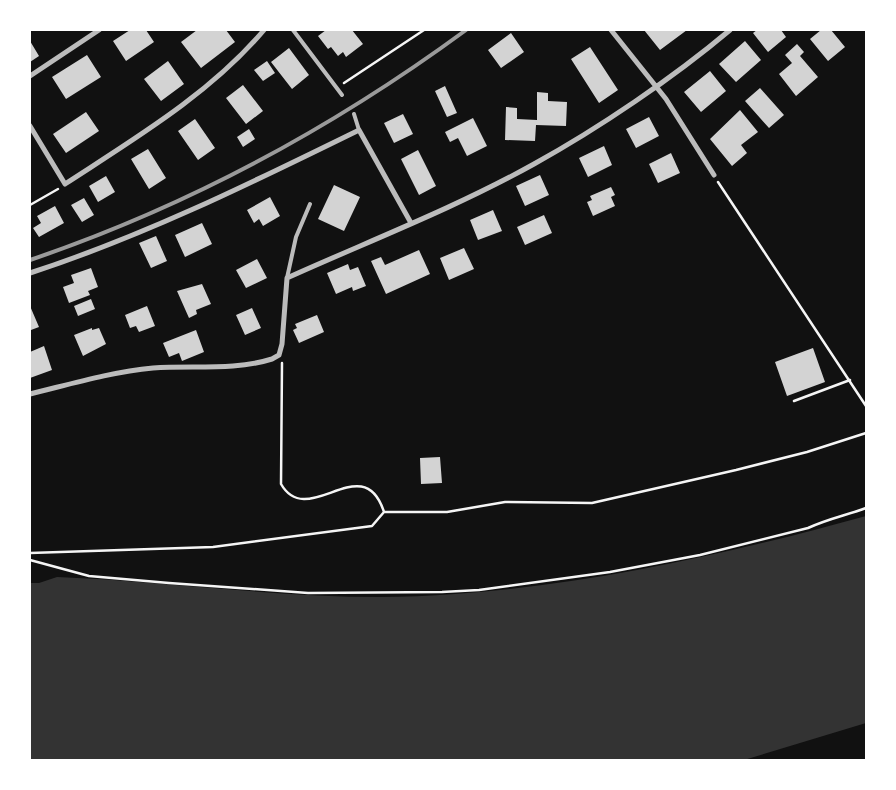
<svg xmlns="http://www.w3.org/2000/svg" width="896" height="790" viewBox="0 0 896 790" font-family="'Exo 2',sans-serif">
	<rect width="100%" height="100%" fill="#111"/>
	<path fill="#333" d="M866,516V723L744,760H30V583H39L57,577C189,582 322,605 455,594C595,584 732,553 866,516Z"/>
	<path fill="#d3d3d3" d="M130,30H146L154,42L126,61L113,41Z
		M197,30H226L235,42L201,68L181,42Z
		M326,30H352L363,44L346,57L343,52L338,56L331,47L328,49L318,36Z
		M644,30H687L660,50Z
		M757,30H781L786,37L768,52L753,33Z
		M821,30H831L845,47L828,61L810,39Z
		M511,33L524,52L501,68L488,50Z
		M30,41L39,56L30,62Z
		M745,41L761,60L736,82L719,64Z
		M797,44L804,52L800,56L818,77L796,96L779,74L792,63L785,55Z
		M590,47L618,90L599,103L571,59Z
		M289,48L309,75L292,89L271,62Z
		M87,55L101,77L66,99L52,77Z
		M168,61L184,84L161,101L144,79Z
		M267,61L275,73L263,81L254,70Z
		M710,71L726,91L701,112L684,92Z
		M243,85L263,111L246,124L226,98Z
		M445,86L457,113L447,117L435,91Z
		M760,88L784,115L769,128L745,101Z
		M537,92L548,93V101L567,102L566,126L536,125L535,141L505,140L506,107L517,108V119L537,120Z
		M740,110L758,132L741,145L747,153L732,166L710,139Z
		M86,112L99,131L66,153L53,134Z
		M403,114L413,134L394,143L384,123Z
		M649,117L659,136L636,148L626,129Z
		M473,118L487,146L467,156L458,138L450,142L445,132Z
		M195,119L215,148L198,160L178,131Z
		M249,129L255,139L243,147L237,137Z
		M604,146L612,165L588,177L579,158Z
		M148,149L166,178L149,189L131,159Z
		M418,150L436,186L419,195L401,159Z
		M671,153L680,173L658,183L649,164Z
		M540,175L549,195L525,206L516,186Z
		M106,176L115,192L98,202L89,186Z
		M334,185L360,197L344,231L318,219Z
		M611,187L615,195L611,197L615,206L593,216L587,202L592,200L590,196Z
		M270,197L280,216L263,226L259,219L254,223L247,210Z
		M84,198L94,215L82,222L71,205Z
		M55,206L64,223L39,237L33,228L41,223L37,216Z
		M493,210L502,231L478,240L470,220Z
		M544,215L552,233L525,245L517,227Z
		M202,223L212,244L185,257L175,235Z
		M156,236L167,261L151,268L139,243Z
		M464,248L474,269L449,280L440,258Z
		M419,250L430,274L386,294L371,261L381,257L385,265Z
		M257,259L267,278L246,288L236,270Z
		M348,264L350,270L358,267L366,286L353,291L352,287L336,294L327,273Z
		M91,268L98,287L88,291L90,295L69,303L63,287L74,283L71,275Z
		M202,284L211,304L196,310L197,314L189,318L177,291Z
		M91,299L95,309L78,316L74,306Z
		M30,306L39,327L31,330L30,328Z
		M147,306L155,326L139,332L136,326L130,328L125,315Z
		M252,308L261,328L245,335L236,315Z
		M317,315L324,332L299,343L293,330L297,328L295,324Z
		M92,328V330L99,328L106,344L83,356L74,335Z
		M196,330L204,352L182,361L179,353L169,357L163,343Z
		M44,346L52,370L30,378V352Z
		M813,348L825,382L787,396L775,362Z
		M440,457L442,483L421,484L420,458Z"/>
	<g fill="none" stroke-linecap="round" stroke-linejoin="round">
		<path stroke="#f5f5f5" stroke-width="2.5" d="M344,83L424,30
			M718,182L866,406
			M30,205L58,189
			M794,401L850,380
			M384,512H447L505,502L592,503L736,470L807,452L866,433
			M30,553L213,547L372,526L384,512C363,447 308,531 281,484L282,363
			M30,560L89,576L169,583L308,593L442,592L479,590L610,572L700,555L808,528C827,519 847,515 866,508"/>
		<path stroke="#bcbcbc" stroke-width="4" d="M293,30L342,95
			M354,114L359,130
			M287,278L296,237L310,204"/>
		<path stroke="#bcbcbc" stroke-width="5" d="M611,30L666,99L714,175
			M30,76L99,30
			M30,126L65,184C134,139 210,94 264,30
			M30,273C144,236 251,183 359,130L411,223
			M30,394C71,384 111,372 153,368C192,365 234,371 272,359L279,355L282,344L287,278C369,241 455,208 534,164C599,128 673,78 730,30"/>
		<path stroke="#9a9a9a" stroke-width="4" d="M30,260C186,207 334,127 466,30"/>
	</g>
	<rect width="896" height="790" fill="none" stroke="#ffffff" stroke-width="62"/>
</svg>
